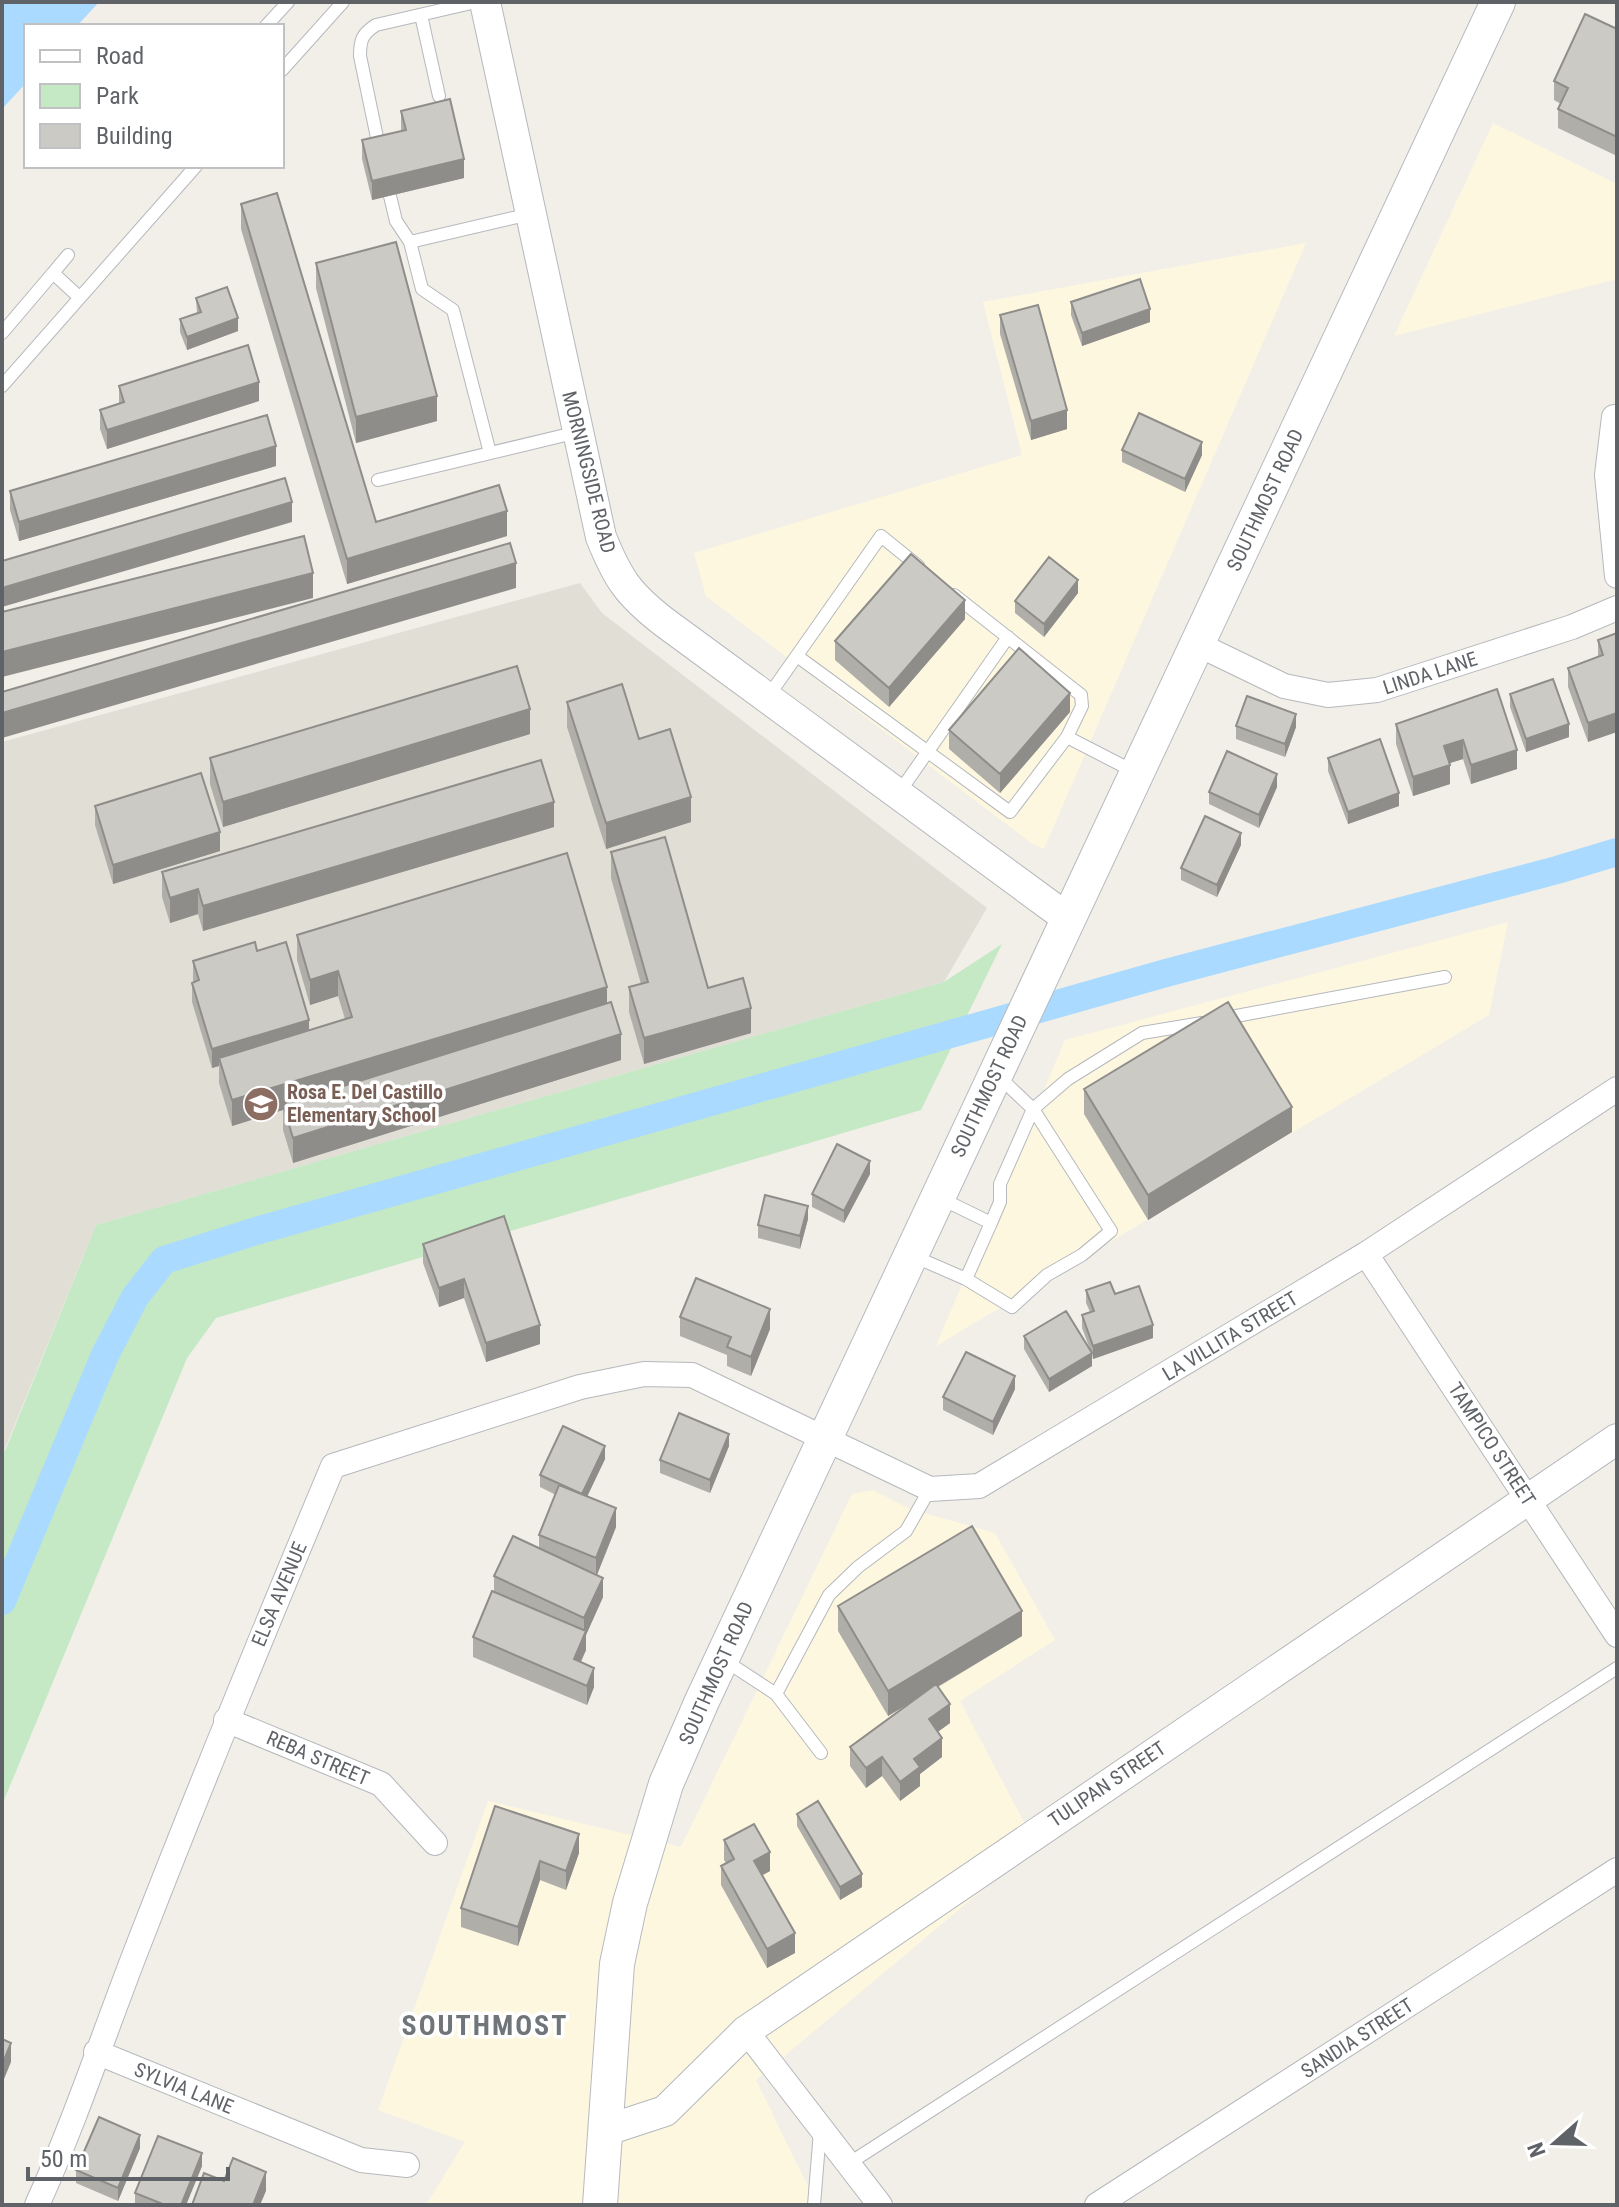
<svg xmlns="http://www.w3.org/2000/svg" width="1619" height="2207" viewBox="0 0 1619 2207" font-family="'Roboto Condensed',sans-serif">
	<rect width="100%" height="100%" fill="#f1efe8"/>
	<path fill="#fef7e0" d="M1493,123L1617,184V279L1394,336Z
		M1306,243L1044,849L1031,843L706,596L694,553L1022,455L983,302Z
		M1508,922L1489,1015L936,1346L1065,1040Z
		M873,1490L910,1509L995,1533L1055,1640L960,1701L1036,1845L756,2080L817,2205H426L465,2142L378,2110L488,1801L681,1847L852,1494Z"/>
	<path fill="#e1ded6" d="M580,583L602,613L987,908L944,982L96,1225L4,1451L2,1450V742Z"/>
	<path fill="#c5e8c5" d="M1002,944L921,1110L216,1318L187,1358L2,1805V1450L5,1451L96,1225L944,982Z"/>
	<path fill="#aadaff" d="M2,2H99L77,26H26V83L2,109Z"/>
	<g fill="none" stroke-linecap="round" stroke-linejoin="round">
		<path stroke="#aadaff" stroke-width="28" d="M2,1601L105,1355L135,1297L164,1260L256,1231L1166,973L1557,870L1617,852"/>
		<defs>
			<path id="service" d="M421,15L439,96
				M266,26L288,2
				M282,70L343,2
				M380,152L360,56C360,40 362,34 376,25L476,2
				M390,196L396,221L410,242
				M53,273L68,255
				M2,333L53,273L79,297
				M2,386L196,166
				M490,453L453,310L422,289L410,242L530,214
				M378,480L578,432
				M954,595L1081,695L1082,706L1067,737L1133,771
				M797,656L1010,812L1067,737
				M767,698L881,536L918,566
				M898,794L1008,637
				M1220,1019L1445,977
				M942,1199L991,1223L966,1279
				M991,1223L1000,1202V1184L1033,1109L1068,1079L1142,1033L1202,1023
				M913,1256L966,1279L1012,1307L1047,1275L1082,1255L1111,1231L1033,1109L998,1076
				M724,1660L776,1694L821,1753
				M776,1694L829,1595L858,1567L906,1531L930,1489
				M848,2164L1617,1668
				M814,2205L820,2131"/>
			<path id="minor" d="M1614,417L1607,475L1617,576
				M1197,644L1284,686L1328,695L1377,690L1572,627L1617,608
				M1366,1254L1617,1635
				M226,1720L381,1784L435,1843
				M746,2031L880,2205
				M96,2052L361,2160L407,2165
				M37,2205C77,2117 107,2024 143,1933C204,1776 268,1621 333,1466L580,1387L644,1374L692,1375L930,1489L979,1486L1366,1254L1617,1089
				M1097,2205L1617,1870"/>
			<path id="tertiary" d="M485,2L601,537C618,579 628,594 664,622L1067,918
				M604,2131L665,2111L746,2031L1617,1439"/>
			<path id="secondary" d="M600,2205L617,1964L630,1903L666,1784L702,1701L1498,2"/>
		</defs>
		<use href="#service" stroke="#b5b8bc" stroke-width="14"/>
		<use href="#minor" stroke="#b5b8bc" stroke-width="26"/>
		<use href="#tertiary" stroke="#b5b8bc" stroke-width="32"/>
		<use href="#secondary" stroke="#b6babf" stroke-width="36"/>
		<use href="#service" stroke="#fff" stroke-width="12"/>
		<use href="#minor" stroke="#fff" stroke-width="24"/>
		<use href="#tertiary" stroke="#fff" stroke-width="30"/>
		<use href="#secondary" stroke="#fff" stroke-width="34"/>
	</g>
	<path fill="#afaea9" d="M1617,29V156L1558,128V109L1561,104L1554,100V81Z
		M401,111L464,178L372,200L362,159V140L401,131Z
		M241,204L376,522L507,536L347,584L241,229Z
		M316,263L437,421L356,443L316,288Z
		M196,298L238,331L187,350L180,332V319L197,313Z
		M1071,302L1150,322L1082,346L1071,315Z
		M1000,315L1067,429L1031,440L1000,334Z
		M119,386L259,401L107,449L100,429V410L119,404Z
		M1122,450L1202,455L1185,492L1122,462Z
		M276,466L19,541L10,510V491Z
		M1078,593L1044,637L1015,613V601Z
		M965,619L889,707L835,660V641Z
		M1617,633L1588,742L1568,687V668L1598,657V640Z
		M1497,689L1517,769L1471,784L1463,759L1449,763L1450,784L1413,796L1396,744V724Z
		M1510,694L1569,737L1526,752L1510,707Z
		M567,702L639,739L691,822L606,849L567,727Z
		M1070,712L1000,793L949,749V730Z
		M1236,726L1296,727L1285,757L1236,739Z
		M530,734L223,827L210,784V758Z
		M1328,758L1399,806L1348,824L1328,771Z
		M1277,787L1259,828L1209,804V792Z
		M95,806L220,851L113,884L95,825Z
		M554,827L203,931L198,914L170,923L162,897V872Z
		M1241,845L1217,897L1181,880V868Z
		M611,852L708,988L751,1033L644,1064L629,1012V987L641,984L611,878Z
		M297,935L607,1003L621,1060L293,1163L283,1130V1110L232,1126L219,1083V1066L212,1068L192,1002V983L193,982V961L257,951L309,1030L345,1019L338,996L310,1005L297,960Z
		M1084,1089L1292,1132L1148,1220L1084,1114Z
		M870,1174L844,1223L812,1207V1194Z
		M808,1219L800,1249L758,1238V1225Z
		M423,1244L540,1344L486,1362L464,1298L439,1307L423,1263Z
		M1086,1290L1115,1294L1153,1338L1093,1359L1092,1354V1366L1049,1392L1024,1349V1336L1091,1352L1082,1328V1315L1090,1312L1086,1303Z
		M680,1317L770,1329L751,1376L727,1366V1355L680,1336Z
		M1015,1389L993,1435L943,1410V1397Z
		M729,1446L710,1493L660,1473V1460Z
		M605,1459L587,1497L616,1527L597,1575L603,1597L586,1635V1650L580,1662L594,1687L587,1705L473,1657V1637L494,1592V1576L539,1548V1535L556,1495L540,1487V1475Z
		M838,1606L1022,1636L938,1687L950,1723L938,1732L942,1757L920,1774V1786L900,1801L882,1776L866,1788L850,1766V1747L911,1702L888,1716L838,1631Z
		M495,1806L579,1853L566,1890L540,1880L518,1946L461,1927V1908Z
		M797,1814L862,1887L840,1900L797,1826Z
		M724,1840L770,1871L762,1875L795,1953L767,1968L721,1885V1866L726,1863L724,1860Z
		M140,2148L118,2201L76,2183V2170Z
		M202,2166L186,2205H135V2193Z"/>
	<path fill="#8f8d8a" d="M464,159V178L372,200V181Z
		M1150,309V322L1082,346V333Z
		M238,318V331L187,350V337Z
		M259,382V401L107,449V430Z
		M437,396V421L356,443V417Z
		M1067,410V429L1031,440V421Z
		M1202,442V455L1185,492V479Z
		M276,446V466L19,541V522Z
		M292,502V522L2,607V588Z
		M507,511V536L347,584V559Z
		M516,563V588L2,738V713Z
		M313,573V598L2,677V652Z
		M1078,580V593L1044,637V624Z
		M965,600V619L889,707V688Z
		M1070,693V712L1000,793V774Z
		M530,709V734L223,827V802Z
		M1617,713V732L1588,742V723Z
		M1296,714V727L1285,757V744Z
		M1569,724V737L1526,752V739Z
		M1463,740V759L1444,765V746Z
		M1517,750V769L1471,784V765Z
		M1450,765V784L1413,796V777Z
		M1277,774V787L1259,828V815Z
		M1399,793V806L1348,824V812Z
		M691,797V822L606,849V823Z
		M554,802V827L203,931V906Z
		M220,832V851L113,884V865Z
		M1241,833V845L1217,897V885Z
		M198,889V914L170,923V898Z
		M338,971V996L310,1005V980Z
		M607,987V1012L283,1105V1110L232,1126V1100Z
		M751,1008V1033L644,1064V1038Z
		M309,1020V1039L219,1058V1066L212,1068V1049Z
		M621,1034V1060L293,1163V1138Z
		M1292,1107V1132L1148,1220V1195Z
		M870,1161V1174L844,1223V1211Z
		M808,1206V1219L800,1249V1236Z
		M464,1279V1298L439,1307V1288Z
		M770,1309V1329L751,1376V1357Z
		M540,1325V1344L486,1362V1343Z
		M1153,1325V1338L1093,1359V1346Z
		M1092,1353V1366L1049,1392V1379Z
		M1015,1376V1389L993,1435V1422Z
		M729,1434V1446L710,1493V1480Z
		M605,1446V1459L582,1507V1494Z
		M616,1508V1527L596,1577V1558Z
		M603,1578V1597L586,1635V1650L574,1678V1659L584,1634V1618Z
		M1022,1611V1636L888,1716V1691Z
		M594,1668V1687L587,1705V1686Z
		M950,1704V1723L929,1738V1719Z
		M942,1738V1757L920,1774V1786L900,1801V1782L914,1759Z
		M882,1757V1776L866,1788V1768Z
		M579,1834V1853L566,1890V1871Z
		M770,1852V1871L754,1880V1861Z
		M540,1861V1880L518,1946V1927Z
		M862,1874V1887L840,1900V1887Z
		M795,1933V1953L767,1968V1949Z
		M11,2043V2062L2,2084V2065Z
		M140,2135V2148L118,2201V2188Z
		M202,2153V2166L186,2205H181Z
		M266,2172V2191L260,2205H253Z"/>
	<path fill="#cccac5" stroke="#8f8d8a" stroke-width="2" d="M1585,14L1617,29V137L1558,109L1568,88L1554,81Z
		M450,99L464,159L372,181L362,140L406,130L401,111Z
		M277,193L376,522L499,485L507,511L347,559L241,204Z
		M396,242L437,396L356,417L316,263Z
		M1140,279L1150,309L1082,333L1071,302Z
		M227,287L238,318L187,337L180,319L201,312L196,298Z
		M1038,305L1067,410L1031,421L1000,315Z
		M248,345L259,382L107,430L100,410L124,402L119,386Z
		M1139,413L1202,442L1185,479L1122,450Z
		M267,415L276,446L19,522L10,491Z
		M285,478L292,502L2,588V561Z
		M304,536L313,573L2,652V612Z
		M510,543L516,563L2,713V692Z
		M911,554L965,600L889,688L835,641Z
		M1049,557L1078,580L1044,624L1015,601Z
		M1617,633V713L1588,723L1568,668L1603,655L1598,640Z
		M1019,648L1070,693L1000,774L949,730Z
		M517,666L530,709L223,802L210,758Z
		M1553,679L1569,724L1526,739L1510,694Z
		M622,684L639,739L670,729L691,797L606,823L567,702Z
		M1497,689L1517,750L1471,765L1463,740L1444,746L1450,765L1413,777L1396,724Z
		M1247,696L1296,714L1285,744L1236,726Z
		M1380,739L1399,793L1348,812L1328,758Z
		M1227,751L1277,774L1259,815L1209,792Z
		M541,760L554,802L203,906L198,889L170,898L162,872Z
		M201,773L220,832L113,865L95,806Z
		M1205,816L1241,833L1217,885L1181,868Z
		M665,837L708,988L743,978L751,1008L644,1038L629,987L648,982L611,852Z
		M567,853L607,987L232,1100L219,1058L352,1017L338,971L310,980L297,935Z
		M255,942L257,951L286,942L309,1020L212,1049L192,983L199,980L193,961Z
		M611,1002L621,1034L293,1138L283,1105Z
		M1228,1002L1292,1107L1148,1195L1084,1089Z
		M837,1144L870,1161L844,1211L812,1194Z
		M765,1195L808,1206L800,1236L758,1225Z
		M504,1216L540,1325L486,1343L464,1279L439,1288L423,1244Z
		M696,1278L770,1309L751,1357L727,1347L731,1337L680,1317Z
		M1110,1282L1115,1294L1139,1286L1153,1325L1093,1346L1082,1315L1094,1311L1086,1290Z
		M1066,1311L1092,1353L1049,1379L1024,1336Z
		M966,1352L1015,1376L993,1422L943,1397Z
		M679,1413L729,1434L710,1480L660,1460Z
		M563,1426L605,1446L582,1494L540,1475Z
		M559,1485L616,1508L596,1558L539,1535Z
		M972,1526L1022,1611L888,1691L838,1606Z
		M513,1536L603,1578L584,1618L494,1576Z
		M492,1591L586,1631L574,1659L594,1668L587,1686L473,1637Z
		M936,1684L950,1704L929,1719L942,1738L914,1759L920,1767L900,1782L882,1757L866,1768L850,1747Z
		M818,1801L862,1874L840,1887L797,1814Z
		M495,1806L579,1834L566,1871L540,1861L518,1927L461,1908Z
		M754,1824L770,1852L754,1861L795,1933L767,1949L721,1866L734,1859L724,1840Z
		M2,2039L11,2043L2,2065Z
		M99,2117L140,2135L118,2188L76,2170Z
		M158,2136L202,2153L181,2205H165L135,2193Z
		M233,2158L266,2172L253,2205H192L204,2173L224,2181Z"/>
	<defs>
		<symbol id="school-disc" viewBox="-11 -11 22 22"><circle r="9.5" fill="#8d6e63" stroke="#fff"/><path d="M0-5L7-2L0 1L-7-2ZM-4 1L0 2.5L4 1V4Q0 6-4 4Z" fill="#fff"/></symbol>
	</defs>
	<g fill-rule="evenodd">
		<use href="#school-disc" x="241" y="1084" width="40" height="40"/>
	</g>
	<g text-anchor="middle" stroke-width="7" stroke-linejoin="round" paint-order="stroke">
		<g font-size="20" fill="#5f6368" stroke="#fff">
			<text transform="translate(589 472) rotate(76)" y="7">MORNINGSIDE ROAD</text>
			<text transform="translate(1265 500) rotate(-65)" y="7">SOUTHMOST ROAD</text>
			<text transform="translate(1430 673) rotate(-18)" y="7">LINDA LANE</text>
			<text transform="translate(989 1086) rotate(-65)" y="7">SOUTHMOST ROAD</text>
			<text transform="translate(1230 1336) rotate(-31)" y="7">LA VILLITA STREET</text>
			<text transform="translate(1492 1444) rotate(57)" y="7">TAMPICO STREET</text>
			<text transform="translate(279 1594) rotate(-67)" y="7">ELSA AVENUE</text>
			<text transform="translate(716 1673) rotate(-66)" y="7">SOUTHMOST ROAD</text>
			<text transform="translate(318 1758) rotate(23)" y="7">REBA STREET</text>
			<text transform="translate(1107 1784) rotate(-34)" y="7">TULIPAN STREET</text>
			<text transform="translate(1357 2038) rotate(-33)" y="7">SANDIA STREET</text>
			<text transform="translate(184 2088) rotate(22)" y="7">SYLVIA LANE</text>
		</g>
		<g font-size="20" font-weight="bold" fill="#785e54" stroke="#fff" text-anchor="start">
			<text x="287" y="1099">Rosa E. Del Castillo<tspan x="287" dy="23">Elementary School</tspan></text>
		</g>
		<g font-size="28" font-weight="bold" letter-spacing="2" fill="#70757a" stroke="#fff">
			<text x="485" y="2035">SOUTHMOST</text>
		</g>
	</g>
	<rect width="1619" height="2207" fill="none" stroke="#5f6368" stroke-width="8"/>
	<rect x="24" y="24" width="260" height="144" fill="#ffffff" stroke="#bfc1c3" stroke-width="2"/>
	<rect x="40" y="50" width="40" height="12" fill="#ffffff" stroke="#bfc1c3" stroke-width="2"/>
	<text x="96" y="64" font-size="24" fill="#5f6368">Road</text>
	<rect x="40" y="84" width="40" height="24" fill="#c5e8c5" stroke="#bfc1c3" stroke-width="2"/>
	<text x="96" y="104" font-size="24" fill="#5f6368">Park</text>
	<rect x="40" y="124" width="40" height="24" fill="#cccac5" stroke="#bfc1c3" stroke-width="2"/>
	<text x="96" y="144" font-size="24" fill="#5f6368">Building</text>
	<g transform="translate(1555 2143) rotate(250)" stroke="#ffffff" stroke-width="6" paint-order="stroke">
	<path d="M0-6L14 30L0 20L-14 30Z" fill="#5f6368"/>
	<text y="-12" font-size="22" font-weight="bold" text-anchor="middle" fill="#5f6368">N</text>
	</g>
	<path d="M28 2167v12h200v-12" fill="none" stroke="#5f6368" stroke-width="4"/>
	<text x="40" y="2167" font-size="24" fill="#5f6368" stroke="#ffffff" stroke-width="6" paint-order="stroke">50 m</text>
</svg>
